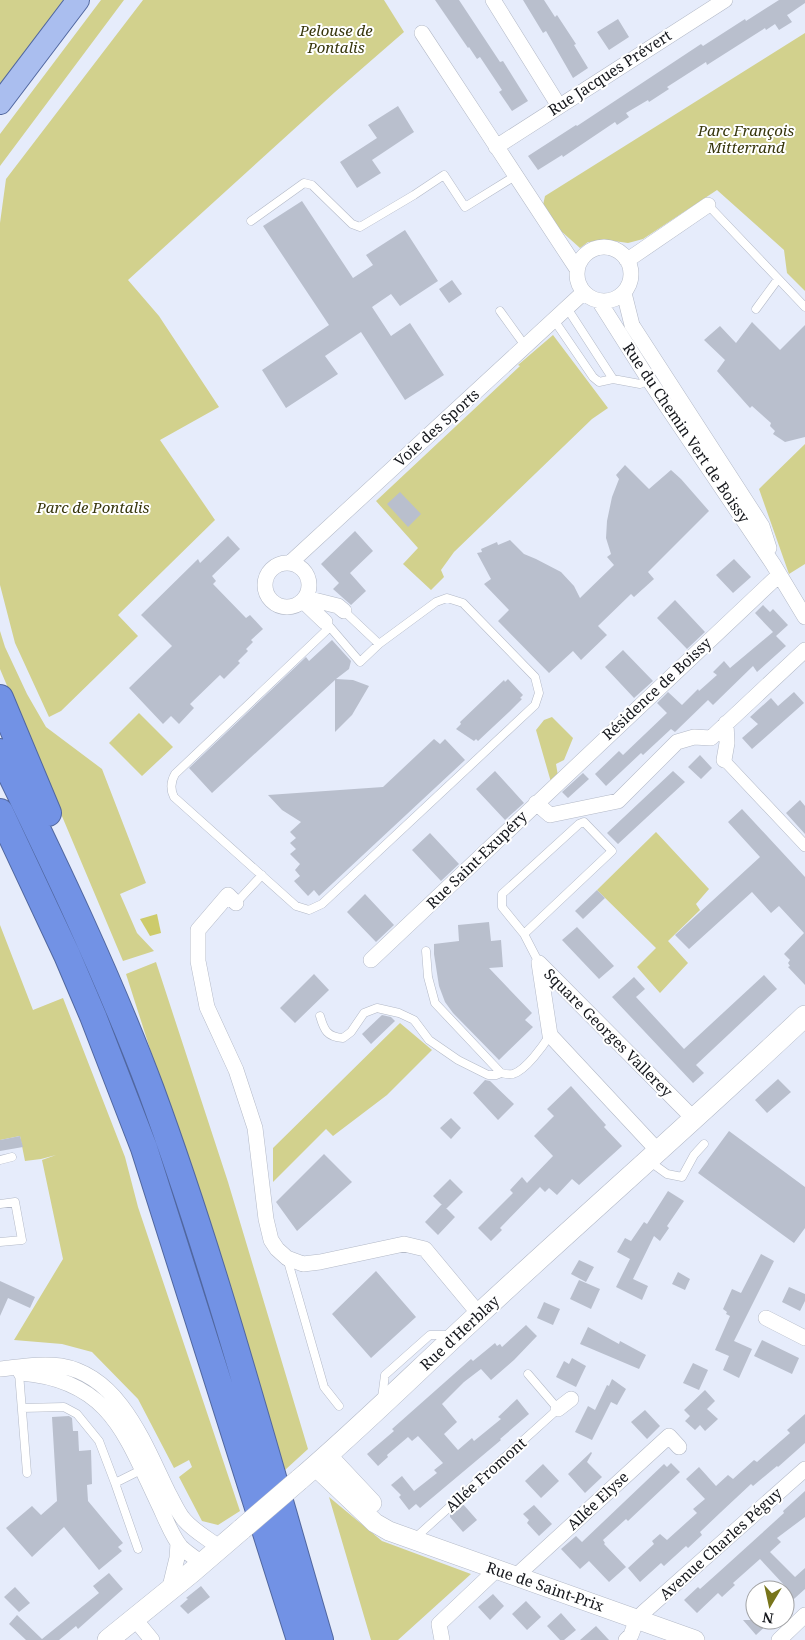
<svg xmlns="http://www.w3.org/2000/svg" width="805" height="1640" viewBox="0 0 805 1640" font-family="'Noto Serif',serif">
	<rect width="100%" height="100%" fill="#e6ecfb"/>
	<path fill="#d2d18d" d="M0,0H66L0,88Z
		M101,0H124L0,166V134Z
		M143,0H384L404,32L335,92L128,280L159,316L219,407L160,440L215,520L118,615L138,636L61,711L49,717L15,643L0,585V223L6,179Z
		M805,33V291L787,273L784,250L717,190L643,239L628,243L614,241L588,242L580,248L561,231L543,205L545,196Z
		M553,335L608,408L592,419L454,552L441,570L444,577L431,590L403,564L418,548L376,501L520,366L518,365Z
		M805,444V564L789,574L759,489Z
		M0,631L5,647L27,694L46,727L102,769L146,883L120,894L137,933L154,951L123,961L0,669Z
		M139,713L173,747L142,776L109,743Z
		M552,717L573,738L564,760L556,764L559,782L553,789L536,730L544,720Z
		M656,832L709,889L696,904L700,910L668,941L688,963L660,993L637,967L656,948L597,890Z
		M0,925L33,1010L63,998L125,1157L138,1207L240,1511L218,1525L202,1521L179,1477L192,1467L189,1460L174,1468L138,1399L92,1352L62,1344L14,1340L63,1259L42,1160L56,1155L41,1159L25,1161L20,1136L0,1140Z
		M156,962L228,1182L308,1449L285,1470L126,974Z
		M400,1023L432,1050L387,1095L333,1136L326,1129L273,1182V1148Z
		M329,1497L382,1541L471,1574L398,1640H371Z"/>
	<path fill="#cdcb6b" d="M157,914L161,933L150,936L140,919Z"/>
	<path fill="#b9bfcd" d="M435,0H459L500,62L503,61L528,101L512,111L499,92L502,90L480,57L477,59L469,47L468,48Z
		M523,0H544L555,17L557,15L576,44L574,45L588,68L573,78L546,31L543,33Z
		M779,0H805V3L789,14L787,15L792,22L779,30L775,24L766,30L765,28L707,65L706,62L667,87L669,89L649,102L648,100L626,113L629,117L617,125L615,122L563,157L562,155L538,170L528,156L576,125L577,126L701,44L703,46L745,19L746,21Z
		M618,19L629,37L609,50L597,32Z
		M398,106L414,132L372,160L381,173L357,188L340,162L377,138L368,125Z
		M302,201L353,278L373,265L366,255L405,230L438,281L400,306L391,294L372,307L391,336L410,323L444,375L405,400L361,332L325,356L338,374L286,408L262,370L329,325L263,226Z
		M452,280L462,294L449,303L439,289Z
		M752,322L780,350L805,325V437L785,442L773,434L775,431L770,426L771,423L752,406L750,408L717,371L725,360L704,340L720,326L736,343Z
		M625,465L649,489L671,470L681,479L709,511L648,572L654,579L634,597L631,594L598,626L607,635L581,660L573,651L549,673L498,621L509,610L484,584L491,579L477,553L482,552L481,549L497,542L498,545L510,540L524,554L536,559L561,572L574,586L580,598L614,565L607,557L611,554L606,538L607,521L612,497L619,479L616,475Z
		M400,492L421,514L408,527L387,504Z
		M355,531L373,551L350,573L366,591L351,605L333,589L339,583L321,564Z
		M228,536L240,549L212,576L216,581L213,584L246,618L250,615L263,629L251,640L253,642L246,649L248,651L238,661L240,663L224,679L220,675L190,704L194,708L179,724L171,716L163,724L129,688L172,646L141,615L198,559L200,563Z
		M734,559L751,577L733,593L716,575Z
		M675,600L705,632L687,649L657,618Z
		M763,605L770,612L773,609L788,625L776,636L786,646L757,672L753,666L713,705L708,700L675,732L671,729L643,755L641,753L606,786L595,774L619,751L623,755L667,713L657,703L668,692L682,705L698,689L699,691L717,675L713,672L724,661L730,668L773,632L755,613Z
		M332,640L351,661L349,669L336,679L353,680L369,686L352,715L335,732V680L212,793L189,768L306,657L309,661Z
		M623,650L653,681L634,698L605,667Z
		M508,679L523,695L520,698L522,699L509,712L478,741L476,739L474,741L456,729L461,724L460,722L504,680L505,682Z
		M794,692L804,703L752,749L742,738L758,724L750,717L771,698L778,706Z
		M434,739L440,744L445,739L465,760L319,896L314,890L308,896L294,881L300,876L295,870L300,864L290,854L296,849L290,843L296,838L290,832L301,822L282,810L268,795L383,787Z
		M700,755L712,768L701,779L688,767Z
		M495,771L524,803L505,820L476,789Z
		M673,771L685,782L618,844L607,833Z
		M583,773L589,779L568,798L562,792Z
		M800,800L805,806V834L786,813Z
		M742,809L805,877V985L788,967L790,966L788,963L790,960L784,954L804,933L779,906L771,913L752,892L689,949L675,935L760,857L728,822Z
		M430,833L459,864L441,881L412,850Z
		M597,890L605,898L583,919L575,911Z
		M365,894L394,925L376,942L347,912Z
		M489,922L491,941L501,940L503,967L489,968L532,1013L525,1020L533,1027L499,1060L453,1013L445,1002L439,986L434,954V944L459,941L458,925Z
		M577,927L614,966L599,979L562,940Z
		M314,974L329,990L295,1023L280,1008Z
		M764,975L777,989L696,1065L704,1073L693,1083L612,997L634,977L645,989L636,997L684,1049Z
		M382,1015L391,1017L395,1021L371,1044L362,1034Z
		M778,1079L791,1092L767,1113L755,1100Z
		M485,1080L490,1081L514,1104L498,1120L473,1093Z
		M571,1086L606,1125L604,1127L622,1146L579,1185L572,1179L557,1195L549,1188L545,1192L540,1187L500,1228L502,1230L491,1241L478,1228L513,1193L510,1190L522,1177L527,1183L553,1156L534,1136L554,1116L547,1109Z
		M451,1118L461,1128L451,1139L440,1128Z
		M729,1131L805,1187V1228L794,1243L698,1173Z
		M20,1136L23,1147L0,1151V1140Z
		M324,1154L352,1182L297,1231L276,1202Z
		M450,1179L463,1192L446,1209L433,1196Z
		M668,1191L684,1201L667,1226L669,1228L660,1241L654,1236L633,1279L648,1286L642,1300L616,1287L630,1259L617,1252L625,1238L631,1241L644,1222L647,1224Z
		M442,1204L455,1217L438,1235L425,1222Z
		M761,1254L774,1261L734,1341L752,1349L739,1378L723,1370L729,1356L715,1350L730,1316L726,1314L727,1312L723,1309L732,1289L741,1293Z
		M579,1260L594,1267L586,1282L571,1274Z
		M376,1271L416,1317L371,1358L332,1314Z
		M678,1272L690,1279L685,1290L672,1284Z
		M579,1280L600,1289L591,1309L570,1299Z
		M0,1281L35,1297L30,1308L8,1298L0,1316Z
		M789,1287L805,1294V1301L800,1311L782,1302Z
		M544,1302L560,1309L553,1325L537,1318Z
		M526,1325L537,1336L514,1360L491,1380L481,1369L464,1382L442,1404L457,1422L444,1434L458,1450L472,1438L474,1441L501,1419L498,1417L517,1399L529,1414L500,1439L501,1440L420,1508L416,1504L409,1510L399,1497L401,1495L391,1485L402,1476L414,1491L437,1473L434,1470L443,1463L418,1436L412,1441L408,1437L387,1455L388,1457L378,1466L367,1454L394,1431L392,1429L471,1359L473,1361L495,1343L497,1346L500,1344L502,1347Z
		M588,1327L619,1344L620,1341L646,1355L639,1369L580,1344Z
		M762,1340L799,1358L792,1374L754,1356Z
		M572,1358L586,1366L576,1387L556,1377L564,1361L569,1364Z
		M693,1363L708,1370L699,1390L683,1383Z
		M612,1379L626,1389L617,1405L611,1402L592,1440L575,1432L588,1406L595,1410L607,1385L609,1386Z
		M705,1390L715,1401L707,1409L718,1419L705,1431L700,1425L695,1430L685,1421L690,1416L684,1410Z
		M645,1410L660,1426L647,1439L631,1422Z
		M805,1414V1443L778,1467L777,1466L753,1486L751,1484L721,1512L700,1532L702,1535L688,1548L686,1546L664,1566L661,1563L640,1582L628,1568L654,1544L652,1541L660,1534L667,1540L697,1513L693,1509L705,1499L686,1479L699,1467L716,1486L728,1475L733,1479L754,1460L757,1462L790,1433L787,1430Z
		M69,1416L72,1418L73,1431H78L79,1451L91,1450L92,1484L87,1485L88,1501L123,1543L118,1547L122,1551L99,1570L64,1527L32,1557L6,1528L32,1506L41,1515L57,1501L52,1417Z
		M591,1452L592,1453L587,1462L602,1477L585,1493L568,1474Z
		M671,1463L680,1472L628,1521L626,1519L603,1540L605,1543L604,1544L626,1567L609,1582L589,1561L580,1569L561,1549L576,1536L582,1542L664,1464L667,1467Z
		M543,1464L559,1481L541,1498L525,1481Z
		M805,1491V1517L777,1538L781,1542L770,1552L795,1577L805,1568V1589L785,1607V1586L760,1559L733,1583L735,1585L722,1597L718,1593L697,1613L684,1600L698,1587L700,1589L719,1572L784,1513L783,1511Z
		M462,1503L477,1520L463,1532L450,1517V1514Z
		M534,1505L552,1524L539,1536L527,1523L529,1520L523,1514Z
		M109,1573L123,1589L78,1629L76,1626L59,1640H26L9,1624L17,1615L42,1639L99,1593L93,1586Z
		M201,1586L210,1597L188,1614L180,1606L188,1599L186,1598Z
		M15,1587L30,1603L19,1612L4,1597Z
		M493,1594L504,1606L490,1620L478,1607Z
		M526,1601L541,1617L527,1630L512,1614Z
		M561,1613L576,1630L564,1640H560L547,1626Z
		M743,1620H772L756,1635Z
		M596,1626L609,1640H580Z"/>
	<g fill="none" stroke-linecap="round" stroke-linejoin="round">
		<defs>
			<path id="service" d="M708,205L805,307
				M251,221L304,183L312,185L352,224L360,227L414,195L444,175L465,207L515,176
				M567,308L613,379
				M756,309L778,279
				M500,311L526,347
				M554,320L593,377L599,382L613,379L640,384L649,380
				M344,611L379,644L436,602L447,598L463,603L535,677L539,693L535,705L322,904L309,910L296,906L174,797C170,789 171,781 175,774L330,627L360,662L379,644
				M236,903L262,875
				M524,934L612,851L584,822L579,824L502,894V907L524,934L539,963
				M426,951L428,977L435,1003L501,1073C505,1074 509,1075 513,1074C526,1070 543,1046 550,1035
				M320,1016C324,1030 327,1037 343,1038L351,1032L364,1013L377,1008L399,1013L414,1020L429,1040L458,1060L488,1075H496L501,1073
				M0,1160L12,1157
				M649,1161L667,1174L682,1177L694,1155L704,1144
				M0,1204L15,1202L22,1240L0,1242
				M287,1258L324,1387L339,1406
				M19,1373L27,1473
				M382,1398L385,1375L430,1335H450
				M22,1408L64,1407L77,1414L99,1441L115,1483L143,1469
				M115,1483L138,1549
				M414,1539L558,1409L528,1374"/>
			<path id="pedestrian" d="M724,760L805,846"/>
			<path id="minor" d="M493,0L559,106
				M422,33L577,269
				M496,147L725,0
				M577 274a27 27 0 1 1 54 0a27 27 0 1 1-54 0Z
				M626,259L632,257L708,205
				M624,293L632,325L762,526L769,548
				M599,301L649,380L773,564L805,617
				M265 585a22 22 0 1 1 44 0a22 22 0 1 1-44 0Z
				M290,563L584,292
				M306,598L338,606L344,611
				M303,601L325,622
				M724,760L727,743L726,723
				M536,803L550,815L618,801L677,742L694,737L711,738L805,650
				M236,903L228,895L198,930V961L207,1007L236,1070L255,1128L266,1219L271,1240L277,1249L287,1258L303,1264L320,1262L404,1244L425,1249L479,1314
				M371,960L779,575
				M659,1152L550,1035L539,963L694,1119
				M766,1318L805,1338
				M0,1369C20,1367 41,1363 61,1366C121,1376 145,1446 169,1494C173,1501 177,1510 182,1517C190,1529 209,1539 220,1548
				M21,1373C109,1380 125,1434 158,1503C164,1515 172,1537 181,1547C187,1553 195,1558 202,1563
				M558,1409L571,1399
				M515,1577L669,1436L679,1447
				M169,1591L177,1558L178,1543
				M134,1618L152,1640
				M442,1640L439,1624L496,1570
				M626,1640L631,1635L637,1619L645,1611L805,1469
				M779,1640L805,1615"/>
			<path id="tertiary" d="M327,1455L372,1503
				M315,1466L375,1523L389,1531L695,1640"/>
			<path id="secondary" d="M299,1480C361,1427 419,1369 479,1314C587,1214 698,1117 805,1016
				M108,1640L192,1572L242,1529"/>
			<path id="primary" d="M0,103L78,0"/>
			<path id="motorway" d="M0,698L48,813
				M0,752C54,863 108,975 151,1090C217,1270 266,1456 320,1640
				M0,812L67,955L93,1016L144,1148L300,1640"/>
		</defs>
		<use href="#service" stroke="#b3b9c7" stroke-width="9"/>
		<use href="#pedestrian" stroke="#b3b9c7" stroke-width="12"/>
		<use href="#minor" stroke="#b3b9c7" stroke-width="16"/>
		<use href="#tertiary" stroke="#b3b9c7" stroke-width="20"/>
		<use href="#secondary" stroke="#b3b9c7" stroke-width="22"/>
		<use href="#primary" stroke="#51679f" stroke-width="24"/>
		<use href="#motorway" stroke="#51679f" stroke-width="28"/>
		<use href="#service" stroke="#fff" stroke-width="8"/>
		<use href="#pedestrian" stroke="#fff" stroke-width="11"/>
		<use href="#minor" stroke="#fff" stroke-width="15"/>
		<use href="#tertiary" stroke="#fff" stroke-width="19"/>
		<use href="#secondary" stroke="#fff" stroke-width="21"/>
		<use href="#primary" stroke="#aabeef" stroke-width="22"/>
		<use href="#motorway" stroke="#7292e5" stroke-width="26"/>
		<defs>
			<path id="secondary-bridge" d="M242,1529L299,1480"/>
		</defs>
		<use href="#secondary-bridge" stroke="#b3b9c7" stroke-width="22" stroke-linecap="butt"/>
		<use href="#secondary-bridge" stroke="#fff" stroke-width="21"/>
	</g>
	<g text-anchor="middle" stroke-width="4" stroke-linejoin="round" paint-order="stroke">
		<g font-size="15" font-style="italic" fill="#37360c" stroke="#fff">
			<text x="336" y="36">Pelouse de<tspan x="336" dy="17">Pontalis</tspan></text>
			<text x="746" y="136">Parc François<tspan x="746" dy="17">Mitterrand</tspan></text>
			<text x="93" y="513">Parc de Pontalis</text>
		</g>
		<g font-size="15" fill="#15171c" stroke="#fff">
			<text transform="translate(610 73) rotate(-33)" y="5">Rue Jacques Prévert</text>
			<text transform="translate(437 428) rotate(-42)" y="5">Voie des Sports</text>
			<text transform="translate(686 433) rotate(56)" y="5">Rue du Chemin Vert de Boissy</text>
			<text transform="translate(657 689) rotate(-43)" y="5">Résidence de Boissy</text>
			<text transform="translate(477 860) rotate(-44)" y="5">Rue Saint-Exupéry</text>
			<text transform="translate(608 1033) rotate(45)" y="5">Square Georges Vallerey</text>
			<text transform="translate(460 1333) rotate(-43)" y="5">Rue d'Herblay</text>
			<text transform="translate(486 1475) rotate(-42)" y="5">Allée Fromont</text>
			<text transform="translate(598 1501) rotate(-43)" y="5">Allée Elyse</text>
			<text transform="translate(721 1544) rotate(-42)" y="5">Avenue Charles Péguy</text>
			<text transform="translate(545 1587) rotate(19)" y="5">Rue de Saint-Prix</text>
		</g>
	</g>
	<g transform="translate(770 1605) rotate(189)"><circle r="24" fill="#ffffff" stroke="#a1a2a4"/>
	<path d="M0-4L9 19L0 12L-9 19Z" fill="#78751b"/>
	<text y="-8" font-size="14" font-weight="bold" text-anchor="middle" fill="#15171c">N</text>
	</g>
</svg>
